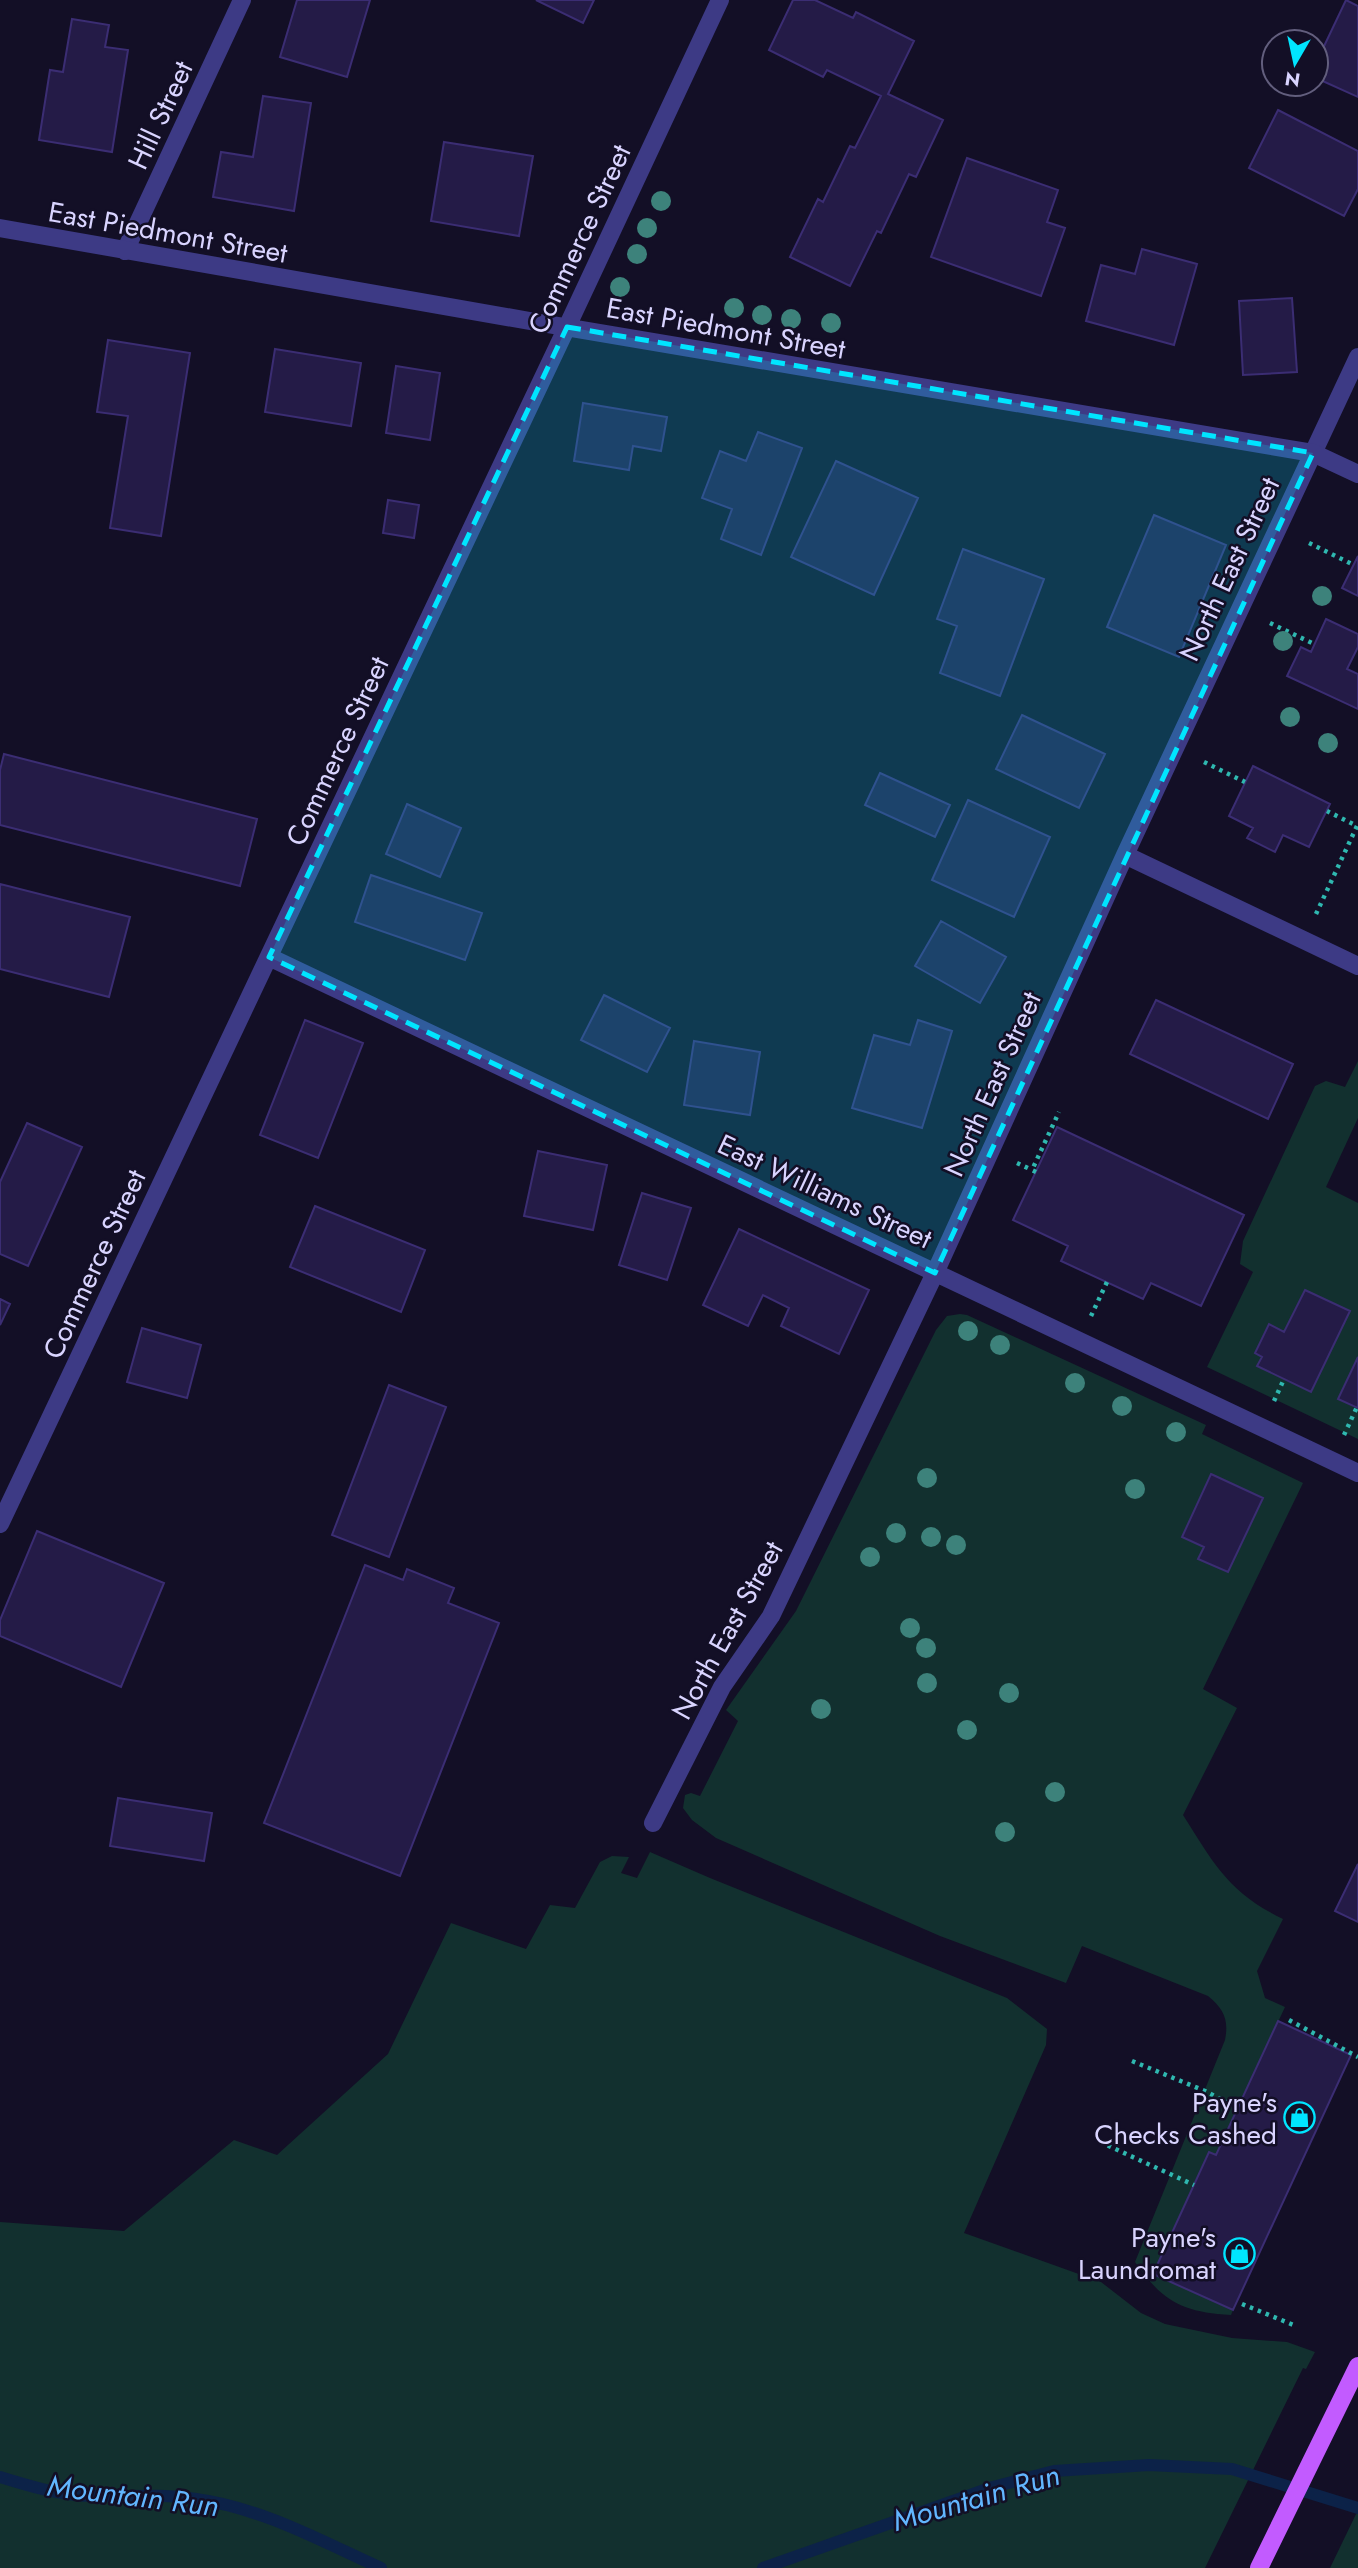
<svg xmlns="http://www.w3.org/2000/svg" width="1358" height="2568" viewBox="0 0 1358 2568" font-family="Jost,sans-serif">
	<rect width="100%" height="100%" fill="#130f26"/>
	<path fill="#12302f" d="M1358,1061V1118L1326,1187L1358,1203V1439L1207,1367L1253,1272L1240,1264L1243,1241L1315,1086L1326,1081L1345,1087Z
		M960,1314L967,1315L1206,1425L1202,1434L1303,1483L1203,1689L1237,1708L1183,1815C1214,1864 1229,1893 1283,1919L1257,1971L1265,1998L1285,2007L1216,2155L1209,2152L1153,2273L1233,2310L1231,2315C1182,2312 1163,2302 1135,2262L1225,2040C1229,2020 1224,2009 1208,1996L1082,1946L1066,1983L940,1936L716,1838L692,1820L683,1808L685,1795L691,1793L700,1796L738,1721L726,1710L796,1611L936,1330L947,1316Z
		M650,1852L710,1878L1007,1998L1047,2029L1046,2045L964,2233L1101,2282L1141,2313L1165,2324L1232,2338L1287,2342L1315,2352L1306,2369L1303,2368L1205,2568H0V2222L124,2231L234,2140L277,2155L388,2054L451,1923L526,1949L550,1905L575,1908L600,1862L612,1856L629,1857L621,1873L637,1878Z
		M1358,2510V2568H1330Z"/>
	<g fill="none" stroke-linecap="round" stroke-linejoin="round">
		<path stroke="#0c2248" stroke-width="12" d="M0,2477C29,2486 59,2495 89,2496C127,2497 157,2493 196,2499C262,2508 321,2541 381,2568
			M763,2568L993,2487L1054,2471L1149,2465L1232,2469L1358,2508"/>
	</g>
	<path fill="#241b47" stroke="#3b2d73" stroke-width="2" d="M297,0H370L347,77L280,57Z
		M536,0H594L583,23Z
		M793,0H815L853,18L856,12L914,41L888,94L943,120L916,177L909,174L881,233L877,231L850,286L790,257L818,199L823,202L850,146L855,148L881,96L827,70L823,77L769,50Z
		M1346,0L1358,6V97L1316,78V63Z
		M72,19L109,25L105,47L128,50L112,152L39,140L50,70L63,72Z
		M263,96L311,103L294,211L213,197L221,152L253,157Z
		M1278,110L1358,151V189L1344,216L1249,168Z
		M444,142L533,156L519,236L431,221Z
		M967,158L1058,190L1047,222L1065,228L1041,296L931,257Z
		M1142,249L1197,264L1174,345L1086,321L1101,265L1135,274Z
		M1292,298L1297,372L1243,375L1239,301Z
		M108,340L190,353L161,536L110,528L128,416L97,412Z
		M275,349L361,363L351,426L265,412Z
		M396,366L440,373L430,440L386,433Z
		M583,403L667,417L661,451L633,446L629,470L574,461Z
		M758,432L802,448L761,555L721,539L732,509L702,498L720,451L746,461Z
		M836,461L918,498L874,595L791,557Z
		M388,500L419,505L414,538L383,533Z
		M1154,515L1226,545L1179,657L1107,627Z
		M963,549L1044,579L1000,696L940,673L957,626L937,619Z
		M1358,556V596L1342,588Z
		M1326,619L1358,634V647L1347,669L1358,674V709L1287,676L1301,647L1311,652Z
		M1022,715L1105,754L1079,808L996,769Z
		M4,754L257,819L240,886L0,825V770Z
		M1253,766L1330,804L1309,847L1283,835L1275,852L1247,838L1253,828L1229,816Z
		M880,773L950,805L935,837L865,805Z
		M968,800L1050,837L1014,917L932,880Z
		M407,804L461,828L440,877L386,854Z
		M371,875L482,913L465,960L355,922Z
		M0,884L130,917L109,997L0,969Z
		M941,921L1006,957L980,1003L915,966Z
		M604,995L670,1028L647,1072L581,1040Z
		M1156,1000L1293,1064L1268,1119L1130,1054Z
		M305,1020L363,1043L318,1158L260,1135Z
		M918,1020L952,1031L922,1128L852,1108L874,1035L910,1045Z
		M694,1041L760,1052L750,1115L684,1105Z
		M27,1123L82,1147L28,1266L0,1254V1182Z
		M1057,1127L1244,1215L1201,1306L1151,1283L1143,1299L1061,1261L1068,1246L1013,1220Z
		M538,1151L607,1165L593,1230L524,1216Z
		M642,1193L691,1208L667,1280L619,1265Z
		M315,1206L425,1250L401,1312L290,1267Z
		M739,1229L869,1290L839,1354L781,1326L789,1308L763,1295L748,1326L703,1305Z
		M1305,1290L1350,1311L1311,1392L1257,1366L1262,1357L1255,1353L1269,1324L1284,1332Z
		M0,1299L10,1304L0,1325Z
		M142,1328L201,1345L187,1398L127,1382Z
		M1358,1357V1408L1338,1399Z
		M389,1385L446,1407L389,1557L332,1535Z
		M1211,1474L1263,1498L1228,1572L1198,1559L1204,1547L1182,1537Z
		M37,1531L164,1583L121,1687L0,1636V1620Z
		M365,1565L403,1580L407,1569L454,1588L448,1603L499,1623L400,1876L264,1823Z
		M118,1798L212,1813L204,1861L110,1846Z
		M1358,1864V1922L1335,1911Z
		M1278,2021L1351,2055L1233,2310L1153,2274L1209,2152L1216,2155Z"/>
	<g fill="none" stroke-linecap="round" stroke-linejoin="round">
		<path stroke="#2fb8b0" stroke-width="4.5" stroke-dasharray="3.5 5" stroke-linecap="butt" d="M1309,543L1354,565
			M1270,623L1314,644
			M1204,762L1245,782
			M1316,914L1357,826L1327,811
			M1017,1163L1032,1170
			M1036,1172L1032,1170L1059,1112
			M1091,1316L1107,1282
			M1274,1401L1284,1379
			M1344,1435L1357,1407
			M1289,2020L1358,2057
			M1132,2061L1205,2091L1238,2108
			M1100,2142L1194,2185
			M1242,2304L1296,2326"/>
		<path stroke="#3d3a85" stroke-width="18" d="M125,251L242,0
			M1125,855L1358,966
			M269,957L1358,1473
			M0,1524L567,327
			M653,1823L722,1687L771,1616L935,1273L1125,855L1358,357"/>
		<path stroke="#3d3a85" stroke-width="18" d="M0,228L541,323L1313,453L1358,474
			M567,327L720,0"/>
		<path stroke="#c25bff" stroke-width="18" d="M1259,2568L1358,2366"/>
	</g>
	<g fill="#3d827b">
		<circle cx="661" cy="201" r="10"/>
		<circle cx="647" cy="228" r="10"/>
		<circle cx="637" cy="254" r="10"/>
		<circle cx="620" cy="287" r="10"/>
		<circle cx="734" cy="308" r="10"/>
		<circle cx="762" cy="315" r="10"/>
		<circle cx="791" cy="319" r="10"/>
		<circle cx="831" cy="323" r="10"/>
		<circle cx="1322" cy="596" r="10"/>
		<circle cx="1283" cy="641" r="10"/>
		<circle cx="1290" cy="717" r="10"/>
		<circle cx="1328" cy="743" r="10"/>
		<circle cx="968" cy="1331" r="10"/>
		<circle cx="1000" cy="1345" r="10"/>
		<circle cx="1075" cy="1383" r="10"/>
		<circle cx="1122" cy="1406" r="10"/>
		<circle cx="1176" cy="1432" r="10"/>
		<circle cx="927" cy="1478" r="10"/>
		<circle cx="1135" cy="1489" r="10"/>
		<circle cx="896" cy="1533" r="10"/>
		<circle cx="931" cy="1537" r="10"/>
		<circle cx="956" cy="1545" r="10"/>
		<circle cx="870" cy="1557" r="10"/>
		<circle cx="910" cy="1628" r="10"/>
		<circle cx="926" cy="1648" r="10"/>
		<circle cx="927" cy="1683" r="10"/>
		<circle cx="1009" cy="1693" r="10"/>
		<circle cx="821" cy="1709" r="10"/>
		<circle cx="967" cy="1730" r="10"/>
		<circle cx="1055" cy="1792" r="10"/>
		<circle cx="1005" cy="1832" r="10"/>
	</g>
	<path fill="#00e5ff" fill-opacity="0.2" stroke="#00e5ff" stroke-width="5" stroke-dasharray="14 9" stroke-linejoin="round" d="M567,327L1313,453L935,1273L269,957Z"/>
	<defs>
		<symbol id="shop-ring" viewBox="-11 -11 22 22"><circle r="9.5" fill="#130f26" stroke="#00e5ff" stroke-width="1.5"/><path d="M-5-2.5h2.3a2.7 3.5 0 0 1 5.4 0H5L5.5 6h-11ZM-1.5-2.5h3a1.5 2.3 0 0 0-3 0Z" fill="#00e5ff"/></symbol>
	</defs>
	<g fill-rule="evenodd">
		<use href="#shop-ring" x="1282" y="2100" width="35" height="35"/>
		<use href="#shop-ring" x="1222" y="2236" width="35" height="35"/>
	</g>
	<g text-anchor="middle" stroke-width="5" stroke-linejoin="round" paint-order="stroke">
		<g font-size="28" fill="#d9d4ff" stroke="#130f26">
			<text transform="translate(160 115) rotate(-65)" y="10">Hill Street</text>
			<text transform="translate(168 232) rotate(10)" y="10">East Piedmont Street</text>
			<text transform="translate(579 239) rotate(-65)" y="10">Commerce Street</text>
			<text transform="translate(726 328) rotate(10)" y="10">East Piedmont Street</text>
			<text transform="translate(1229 569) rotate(-65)" y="10">North East Street</text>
			<text transform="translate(337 751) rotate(-65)" y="10">Commerce Street</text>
			<text transform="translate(992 1084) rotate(-66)" y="10">North East Street</text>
			<text transform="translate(825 1191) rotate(25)" y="10">East Williams Street</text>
			<text transform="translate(94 1264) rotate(-65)" y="10">Commerce Street</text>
			<text transform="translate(727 1630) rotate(-61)" y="10">North East Street</text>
		</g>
		<g font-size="28" fill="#d9d4ff" stroke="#130f26" text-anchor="end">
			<text x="1277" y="2112">Payne's<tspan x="1277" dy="32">Checks Cashed</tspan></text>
			<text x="1216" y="2247">Payne's<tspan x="1216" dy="32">Laundromat</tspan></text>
		</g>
		<g font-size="30" font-style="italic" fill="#62b6ff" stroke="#130f26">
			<text transform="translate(133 2496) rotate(7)" y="10">Mountain Run</text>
			<text transform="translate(976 2498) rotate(-16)" y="10">Mountain Run</text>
		</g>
	</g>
	<g transform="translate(1295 63) rotate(189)"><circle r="33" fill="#130f26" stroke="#625e7d" stroke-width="2"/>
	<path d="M0-5L12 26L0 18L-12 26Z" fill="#00e5ff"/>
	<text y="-10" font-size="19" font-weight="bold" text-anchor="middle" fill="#d9d4ff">N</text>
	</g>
</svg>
